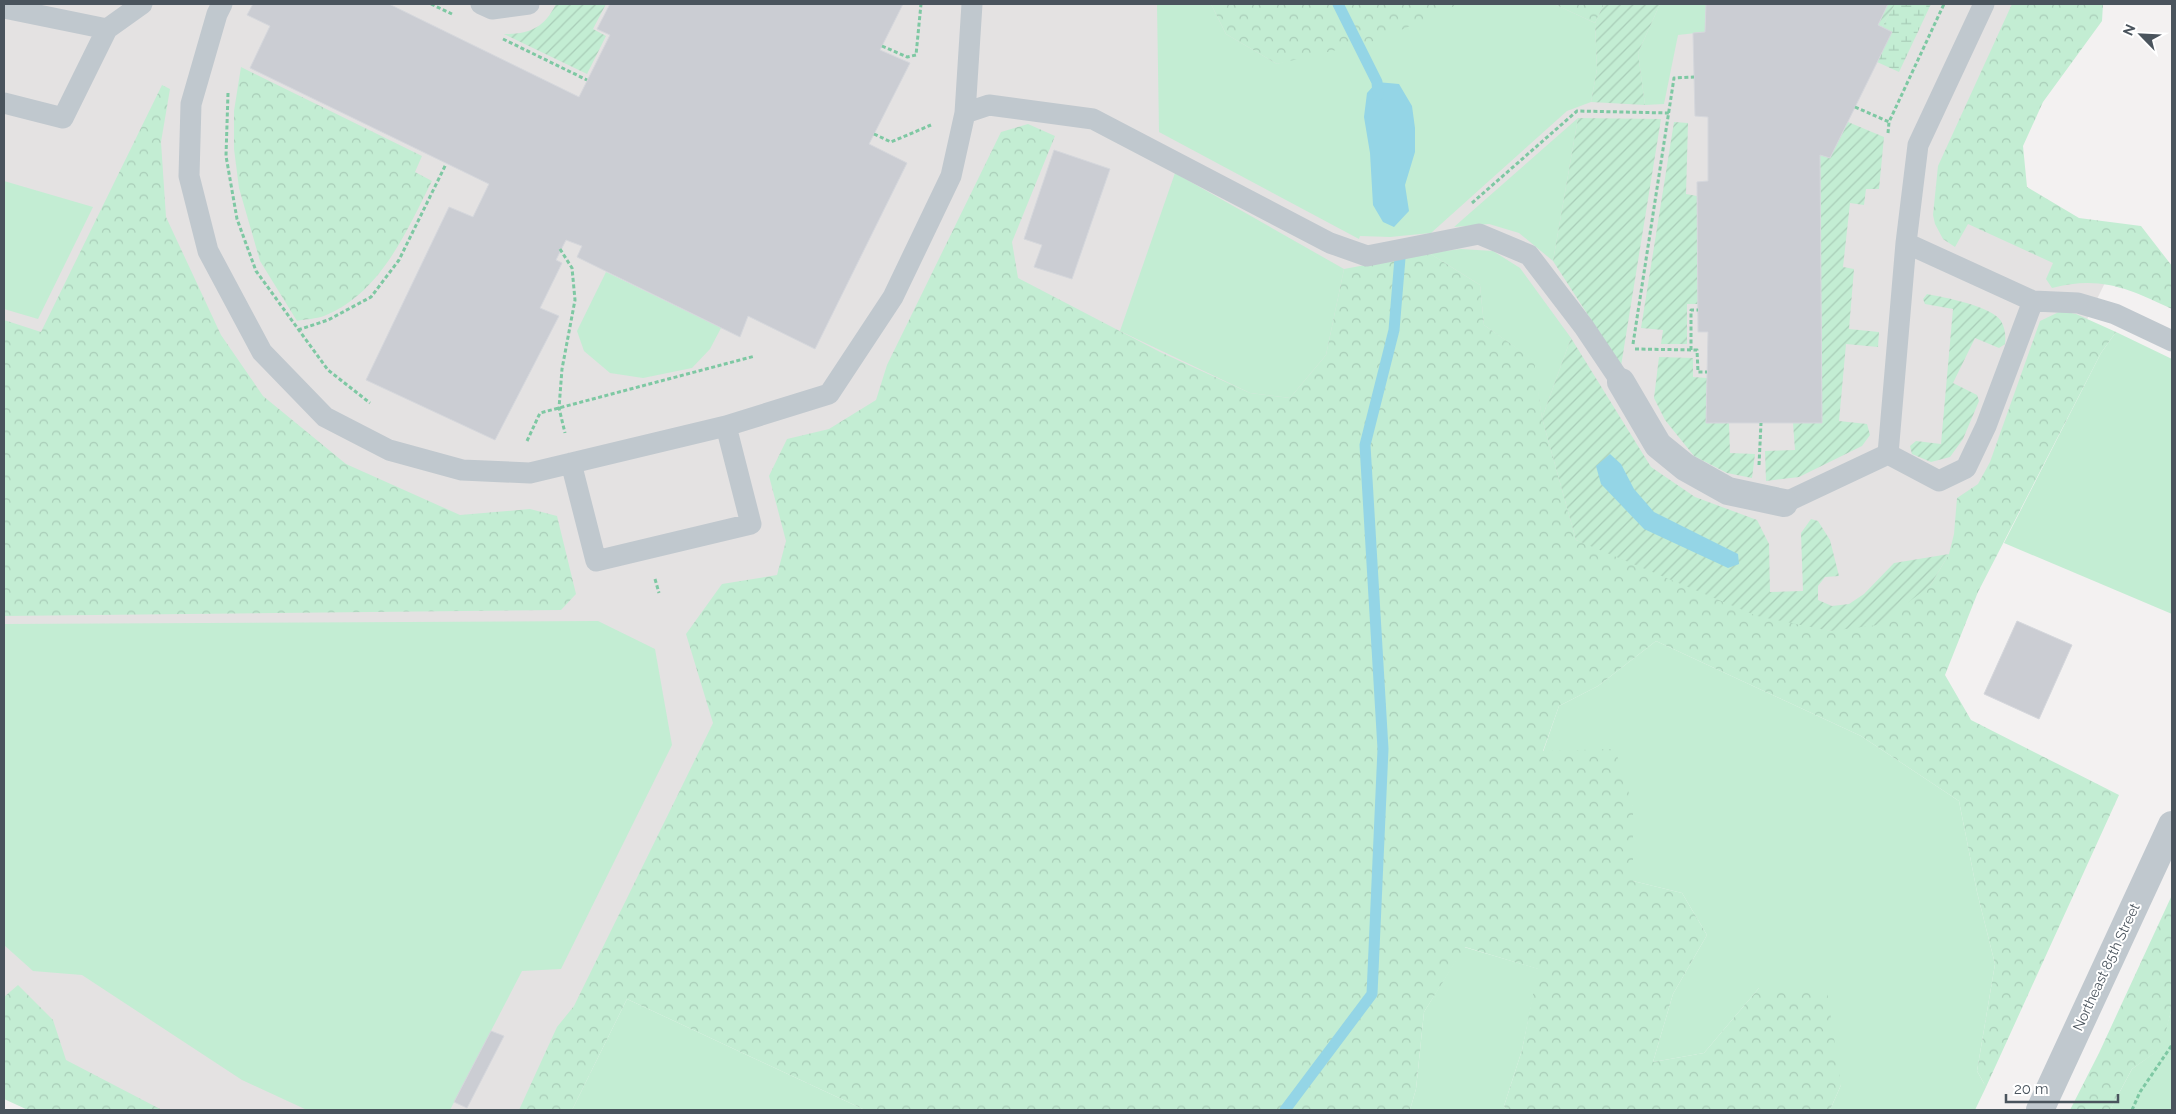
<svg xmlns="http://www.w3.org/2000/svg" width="2176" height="1114" viewBox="0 0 2176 1114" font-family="Raleway,sans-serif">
	<defs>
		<pattern id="forest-crowns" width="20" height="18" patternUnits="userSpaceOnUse" patternTransform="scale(1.25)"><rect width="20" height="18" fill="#c3edd3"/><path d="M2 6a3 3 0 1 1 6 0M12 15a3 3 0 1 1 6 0" fill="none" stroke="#a9cdb8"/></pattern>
		<pattern id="wetland-marsh" width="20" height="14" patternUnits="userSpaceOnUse" patternTransform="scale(1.25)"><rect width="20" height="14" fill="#c3edd3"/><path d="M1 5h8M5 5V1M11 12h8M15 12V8" fill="none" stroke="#a9cdb8"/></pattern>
		<pattern id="garden-furrows" width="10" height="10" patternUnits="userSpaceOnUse" patternTransform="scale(1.25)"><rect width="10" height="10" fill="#c3edd3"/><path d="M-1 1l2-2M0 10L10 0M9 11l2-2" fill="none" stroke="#a9cdb8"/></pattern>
	</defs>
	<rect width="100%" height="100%" fill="#f3f1f1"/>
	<path fill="#e4e2e2" d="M4,4H2059L1973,185L2120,252L1895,713L983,267L572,1110H44L4,1091Z"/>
	<path fill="#c3edd3" d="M1157,4H1211L1226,34L1277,64L1453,4H1554L1595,23L1597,69L1591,102L1567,111L1431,233L1390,237L1360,236L1359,239L1159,132Z
		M1660,4H1706L1705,32L1678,35L1664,104L1645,105L1638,53Z
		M1578,118L1553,261L1519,233L1489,224L1454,227Z
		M1175,173L1344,269L1326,355L1290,398L1250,393L1120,331Z
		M4,181L93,207L38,319L4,309Z
		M1461,249L1493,251L1520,268L1571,338L1542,418L1533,360L1484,325L1480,285L1429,253Z
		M606,272L721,328L710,349L692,368L643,378L610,373L584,351L577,331Z
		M2116,332L2172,359V614L2004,543L2101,353Z
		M598,621L655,649L672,745L561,969L522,971L450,1110H307L242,1080L82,975L33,971L4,945V624Z
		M1656,641L1861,736L1959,801L1977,892L1995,964L1977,1071L1986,1087L1975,1110H1830L1841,1085L1759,988L1704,1053L1653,1062L1673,994L1707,935L1682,893L1633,881V806L1543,752L1559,706L1598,686Z
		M1464,947L1539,969L1522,1050L1504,1106L1506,1110H1410L1416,1089L1424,1012Z
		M627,999L865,1110H572Z
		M2172,1007V1110H2110L2132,1069L2161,1048Z"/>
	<path fill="url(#forest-crowns)" d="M1211,4H1459L1379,40L1277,64L1226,34Z
		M1554,4H1604L1595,23Z
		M2012,4H2103L2102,21L2043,102L2023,146L2027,187L2079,218L2141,226L2172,266V309C2129,289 2101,275 2052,288L2046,279L2053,263L1968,224L1955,247L1943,239L1935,224L1933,215L1938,166Z
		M241,67L422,156L415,172L432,181C406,232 381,293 324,316C316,319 306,319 297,321L260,261L239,188L234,149V111Z
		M162,85L170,89L161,142L166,217L221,335L263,396L346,464L460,515L530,509L557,516L576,594L561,610L4,616V320L41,332Z
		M1028,124L1055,136L1012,242L1018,278L1160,352L1250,393L1290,398L1326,355L1344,269L1429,253L1480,285L1484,325L1534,360L1542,418L1576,540L1830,631L1930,586L1949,554L1954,534L1957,498L1978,484L1990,462L2040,321L2061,311L2076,314L2116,332L2101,353L1978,592L1945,675L1971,720L2119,795L1986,1087L1977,1071L1995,964L1977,892L1959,801L1861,736L1656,641L1598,686L1559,706L1543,751L1615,749L1633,806V881L1682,893L1707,935L1673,994L1653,1062L1704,1053L1759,988L1827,991L1841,1085L1830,1110H1506L1504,1106L1522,1050L1538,969L1465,947L1424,1012L1416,1089L1410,1110H865L627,999L572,1110H519L557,1027L574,1006L713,723L686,634L722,584L777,575L786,541L769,476L787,439L829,429L876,400L887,365L1001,132Z
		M2172,895V1007L2162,1048L2132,1069L2110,1110H2070L2099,1053Z
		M18,985L53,1020L66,1060L162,1110H28L4,1099V997Z"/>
	<path fill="url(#wetland-marsh)" d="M1895,4H1931L1899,72L1877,62L1882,27Z"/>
	<path fill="url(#garden-furrows)" d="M556,4H606L593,29L606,36L587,74L504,34C530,34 544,28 556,4Z
		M1604,4H1660L1638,53L1645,105L1591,102L1597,69L1595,23Z
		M1888,4H1895L1882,27L1878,25Z
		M1578,118L1661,119L1621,366L1553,261Z
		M1674,122L1688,123L1686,194L1697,196L1698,304H1687V344H1661L1663,330L1641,328Z
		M1848,122L1884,137L1879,189H1866L1864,205L1850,203L1843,267L1854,269L1849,329L1879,332L1878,347L1846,344L1839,421L1867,424L1870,435L1862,446L1799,477L1766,481L1765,451L1795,450L1793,423L1822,422L1820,155L1830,157Z
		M1927,294C1943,297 1992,306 2001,321C2005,328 2006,336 2005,344L1999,348L1975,338L1953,383L1977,395L1979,401L1963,439L1950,457L1931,462L1912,454L1910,446L1916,441L1941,444L1953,309L1925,304L1923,299Z
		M1571,338L1651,467L1695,497L1757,520L1769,544L1770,592L1803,591L1801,533L1811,519L1818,521L1830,540L1839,576L1825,577L1818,586V600L1832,606L1849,604L1864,594L1894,563L1949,554L1930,586L1878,625L1830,631L1757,616L1576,540L1542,418Z
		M1659,357L1693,358V377L1707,378L1706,423H1729L1730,453L1755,454L1752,478L1727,473L1694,456L1665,420L1654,398Z"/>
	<path fill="#94d5e6" d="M1377,82L1399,84L1412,106L1415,128V152L1405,185L1409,211L1394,227L1383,222L1373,205L1370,153L1364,117L1367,93Z
		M1610,454L1621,464L1634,489L1654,512L1738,554L1739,564L1728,568L1644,529L1601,484L1596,466Z"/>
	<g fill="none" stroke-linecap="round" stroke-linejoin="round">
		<path stroke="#94d5e6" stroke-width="11" d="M1338,4L1377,82L1378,95
			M1285,1110L1372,994L1383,749L1365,445L1394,330L1400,258"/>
	</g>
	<path fill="#cbcdd3" stroke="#d5d7dc" d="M253,4H389L579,97L610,35L597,29L610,4H903L880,50L910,63L869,144L907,163L815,349L748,316L740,337L577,257L582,246L566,240L556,260L562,263L540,308L559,316L495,440L366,380L449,207L473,217L489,184L250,68L270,26L247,15Z
		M1706,4H1888L1878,25L1892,32L1830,158L1820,155L1822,423H1706L1708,332H1698L1697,182L1708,181V117L1695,116L1693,33L1705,32Z
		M1054,150L1110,169L1072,279L1034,267L1042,245L1024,239Z
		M2017,621L2072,645L2039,719L1984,694Z
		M491,1031L504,1036L467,1108L454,1102Z"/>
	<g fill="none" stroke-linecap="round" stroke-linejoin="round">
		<path stroke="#7ec8a3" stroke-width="3" stroke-dasharray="4 2.5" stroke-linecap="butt" d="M431,4L452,14
			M503,39L587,80
			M882,46L907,57L916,55L921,4
			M228,93L226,156L237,219L256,271L328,370L370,403
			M1855,107L1889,122
			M1888,133L1889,122L1944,4
			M874,134L891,142L931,125
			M1472,203L1577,111L1669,113
			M560,249L572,268L575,300L562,369L559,408L565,433
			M298,330L328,320L371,297L399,260L446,164
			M1633,344L1674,78L1694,77
			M1635,349L1697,350L1698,372H1707
			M1691,350V310H1698
			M527,441L540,413L755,356
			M1759,465L1761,423
			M655,579L659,593
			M2132,1110L2140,1092L2172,1045"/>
		<path stroke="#c0c8ce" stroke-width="21" d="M222,4L217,14L191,104L189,176L208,251L262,352L325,417L389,450L462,470L530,473L726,426L751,524L596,561L571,463
			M481,4L492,9L529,4
			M4,8L107,29
			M4,103L63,118L107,29L142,4
			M965,113L989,105L1093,119L1330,243L1367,256L1479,234L1529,255L1584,327L1621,382
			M2033,301L2078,303L2115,314L2172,341
			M726,426L829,394L893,297L951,176L965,113L972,4
			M1888,454L1939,481L1966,468L1986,426L2033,301L1906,243
			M1784,503L1888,454L1906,243L1918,145L1984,4"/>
		<path stroke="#c0c8ce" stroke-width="28" d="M1621,382L1658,445L1685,467L1728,491L1784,503
			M2040,1110L2172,825"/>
	</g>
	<g text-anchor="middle" stroke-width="4" stroke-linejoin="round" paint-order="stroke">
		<g font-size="14" fill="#4a545d" stroke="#fff">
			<text transform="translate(2106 967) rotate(-65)" y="5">Northeast 85th Street</text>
		</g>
	</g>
	<rect width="2176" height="1114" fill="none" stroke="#4a545d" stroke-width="10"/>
	<g transform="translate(2141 35) rotate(294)" stroke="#ffffff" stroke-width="4" paint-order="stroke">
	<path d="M0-4L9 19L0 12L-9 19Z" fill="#4a545d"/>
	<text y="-8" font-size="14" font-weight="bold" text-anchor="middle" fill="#4a545d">N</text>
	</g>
	<path d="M2006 1094v8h112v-8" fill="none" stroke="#4a545d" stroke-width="2.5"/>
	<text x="2014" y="1094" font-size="15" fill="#4a545d" stroke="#ffffff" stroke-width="4" paint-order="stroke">20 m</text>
</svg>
